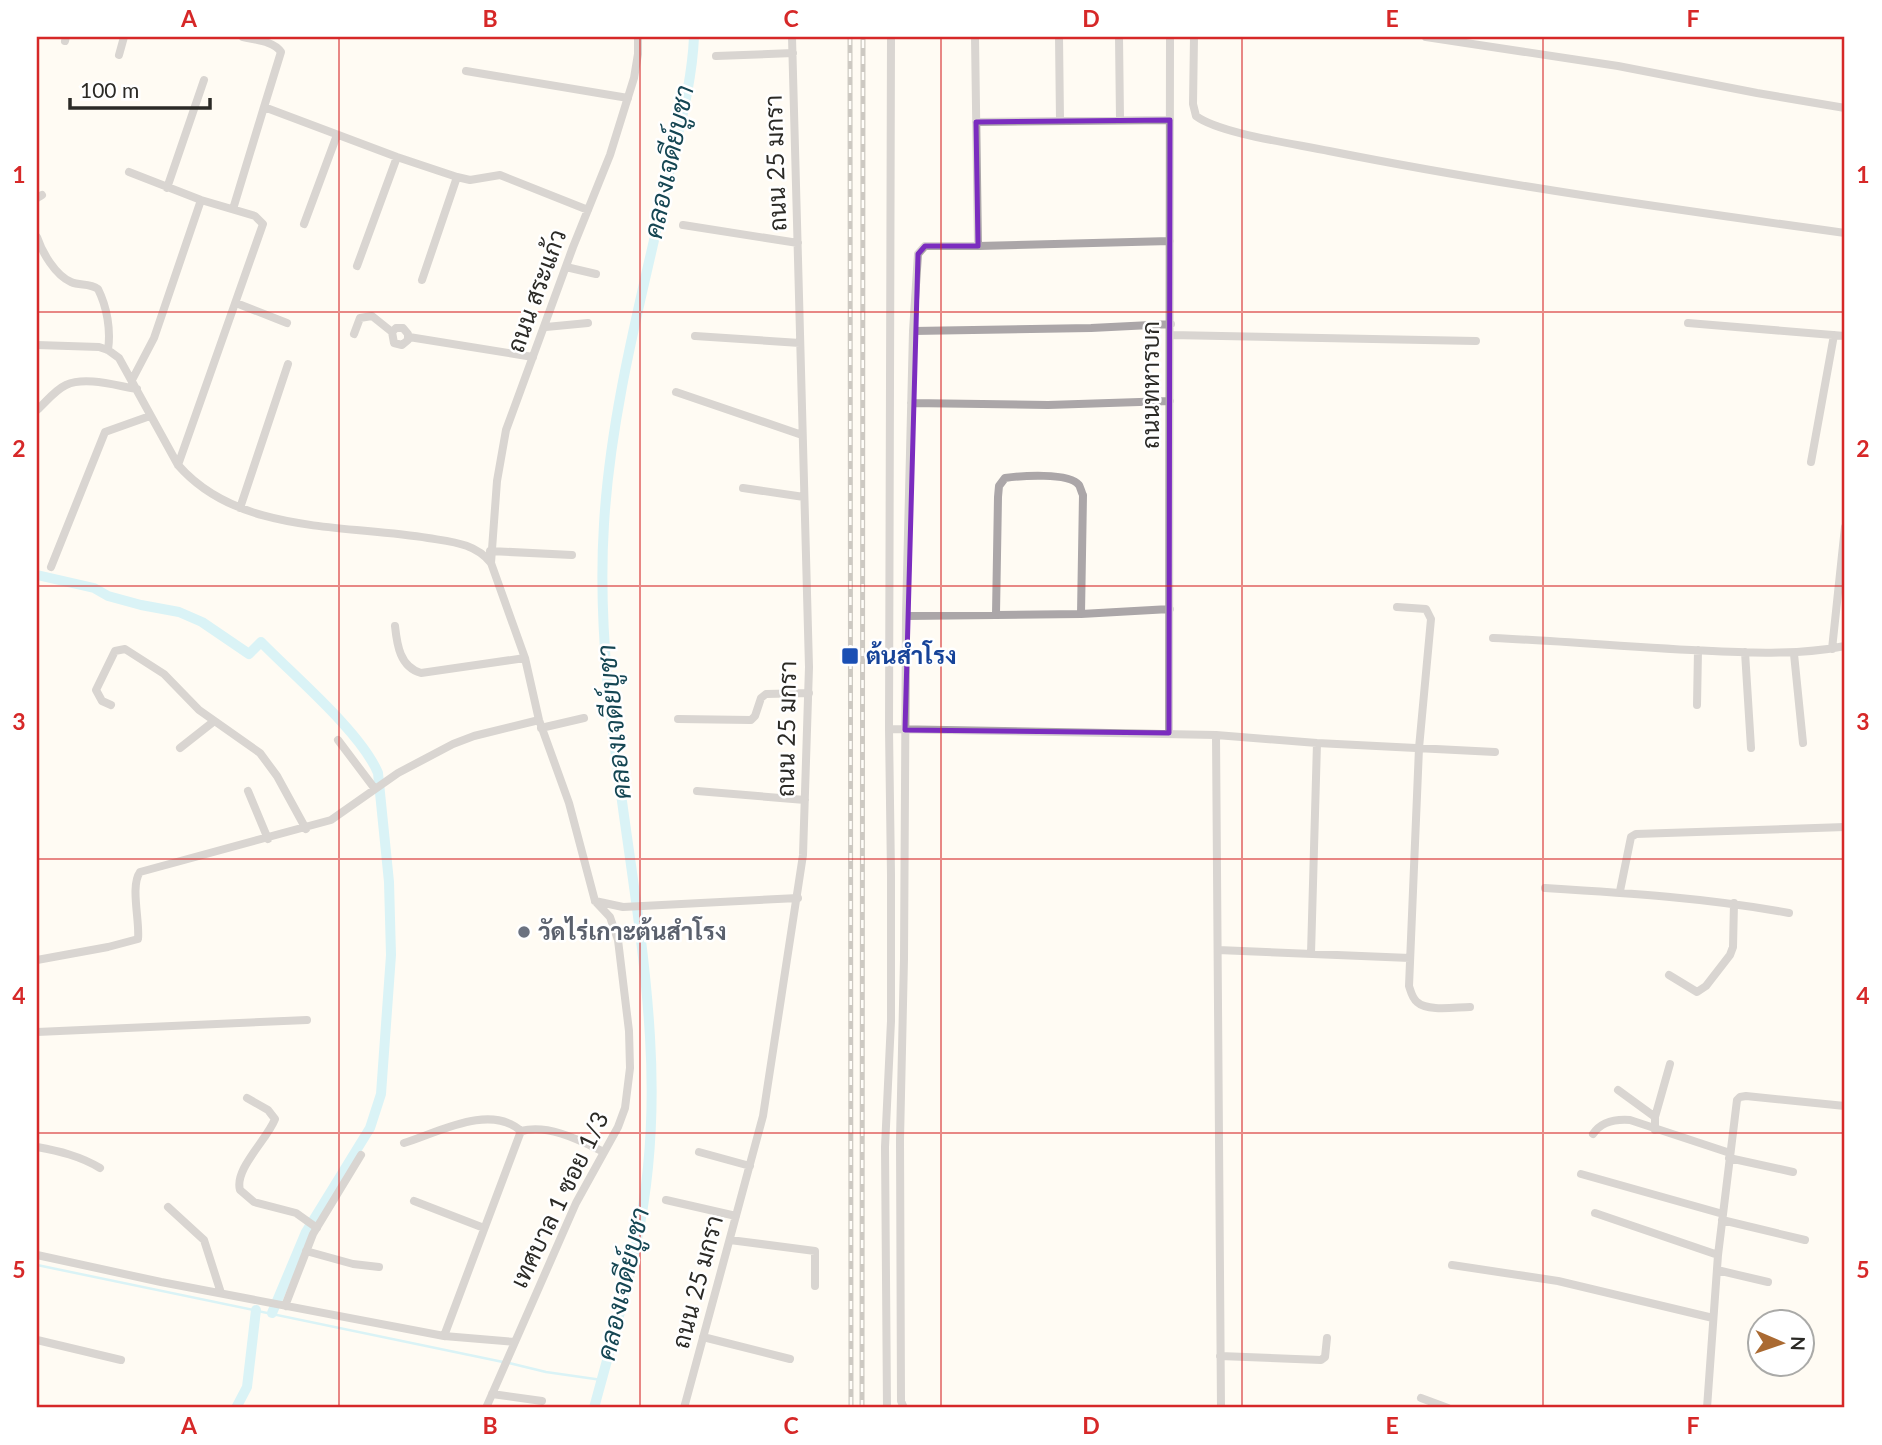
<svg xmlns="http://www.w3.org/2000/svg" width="1882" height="1445" viewBox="0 0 1882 1445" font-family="Lato,Sarabun,sans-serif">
	<rect width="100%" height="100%" fill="#fffbf3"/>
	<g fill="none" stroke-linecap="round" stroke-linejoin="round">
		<path stroke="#ade9fb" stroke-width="2.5" d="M37,1265L503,1362
			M509,1363L546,1372L602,1380"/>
		<path stroke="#ade9fb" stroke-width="10" d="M37,575L94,588L108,596L141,605L179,612L202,622L249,654L261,642C293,675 361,732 378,773L389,882L391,955L381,1094L370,1128L306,1232L272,1313
			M236,1408L247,1387L256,1310
			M594,1408C609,1352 626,1296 637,1239C651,1173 654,1104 650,1037C640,866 593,696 604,524C611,406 644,289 669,174C679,129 692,83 694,37"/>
		<path stroke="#aba6a8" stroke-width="8" d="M243,37C255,40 274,41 281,52L264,107L397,157L457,177L470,180L500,175L588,210
			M1059,37L1060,120
			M1119,37L1120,119
			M1194,37L1193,104L1196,116C1220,134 1297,144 1329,151C1500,185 1672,209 1845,233
			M1426,37L1618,66L1757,93L1845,108
			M65,41L66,37
			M119,55L124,37
			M716,56L793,53
			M466,71L628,98
			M976,122L1170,120
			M129,172L201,200L255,216L263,224L178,465
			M167,188L204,80
			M37,198L42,195
			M233,209L264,107
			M304,224L337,135
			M683,225L798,243
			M37,237C42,252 55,275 71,282C80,286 89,283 98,289C107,307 111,330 108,350
			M978,246L1170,241
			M357,266L397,157
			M566,267L596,274
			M422,280L457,177
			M236,303L287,323
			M1688,323L1845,336
			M546,327L588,323
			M913,331L1091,328L1171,324
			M354,334L360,318L372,316L392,332L394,343L402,345L408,340V334L403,328H396L392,332
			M1171,335L1476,341
			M695,336L800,343
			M409,337L533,357
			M37,345L99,347L108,350L119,358L178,465C239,535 345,524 428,538C452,542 475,543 491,563L525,658L539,720L569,803L595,901L610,917L618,940L629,1031L630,1068L625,1108L618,1127L576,1203L486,1408
			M132,380L154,338L201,200
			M676,392L802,435
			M911,403L1048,405L1170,401
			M37,410C46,402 55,390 66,385C86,376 117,386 137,389
			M1811,462L1834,335
			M743,488L804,497
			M240,508L288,364
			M490,551L572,555
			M491,563L497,481L506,430L573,247L610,155L634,78L638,54V37
			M51,567L105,432L150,416
			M1397,607L1426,609L1431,619L1419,748L1409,986C1411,992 1412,998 1417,1002C1428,1012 1456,1007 1470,1007
			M996,614L998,497L999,486L1005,478C1020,476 1069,472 1079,485C1080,486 1082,494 1083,495L1081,614
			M906,616L1081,614L1170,609
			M395,626C397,645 400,667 421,673L525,658
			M1493,638C1566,641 1639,648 1712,651C1757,653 1801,655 1845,646
			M1832,649L1845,527
			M1745,652L1751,748
			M1794,654L1803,743
			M111,705L102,701L96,690L115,651L125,649L164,674L199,710L260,753L277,776L306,829
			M1697,705L1698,650
			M678,719L751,720L755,716L761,698L766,694L809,693
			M541,728L584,718
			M889,729L1216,735L1317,743L1495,752
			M1169,733L1170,37
			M1216,735L1221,1408
			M338,740L375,789
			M180,748L213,722
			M248,791L268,839
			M697,791L805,800
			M1545,888C1627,893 1708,898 1789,913
			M1620,891L1631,837L1636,834L1845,827
			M595,901L623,907L798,898
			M1218,950L1410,958
			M1311,954L1317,743
			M37,960L108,947L138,939C140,921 130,886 140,872L331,820L398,773L453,744L474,736L539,720
			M1669,975L1697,992L1706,986L1730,955L1733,947L1734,903
			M37,1032L307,1020
			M1618,1090L1655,1117V1130
			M247,1098L268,1110L275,1119C267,1140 234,1169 240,1190L254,1202L296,1213L317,1228
			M1655,1117L1670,1064
			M1593,1134C1601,1122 1616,1119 1630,1120L1730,1153
			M404,1143C437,1133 490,1103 521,1131
			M37,1147C59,1151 80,1156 100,1168
			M699,1152L750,1166
			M1729,1158L1793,1172
			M1581,1174L1723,1214
			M666,1200L736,1216
			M414,1201L484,1228
			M168,1207L204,1240L221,1293
			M1595,1213L1718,1255
			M1722,1220L1805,1240
			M730,1240L815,1251V1286
			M306,1251L353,1264L379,1267
			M37,1255L161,1282L444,1336L515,1342
			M1452,1265L1558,1281L1713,1318
			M1717,1270L1768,1282
			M285,1306L313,1234L361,1155
			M444,1336L521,1131C549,1124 579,1140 604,1152
			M703,1337L790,1359
			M37,1340L121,1360
			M1220,1356L1321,1360L1325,1357L1327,1338
			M492,1394L542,1401
			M1421,1398L1448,1408
			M684,1408L763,1116L803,855L809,667L792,37
			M887,1408L885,1147L891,1021V875L889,729L891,37
			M904,1408L901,1401L900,1140L904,959L906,616L913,331L918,254L925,246H978L975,37
			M1707,1408L1718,1255L1737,1100L1740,1097L1746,1096L1845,1106"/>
		<defs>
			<path id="rail" d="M850,37L851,1408
				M862,1408L863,37"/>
		</defs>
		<use href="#rail" stroke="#908d87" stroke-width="5"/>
		<use href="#rail" stroke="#fff" stroke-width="2.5" stroke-dasharray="8" stroke-linecap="butt"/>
	</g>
	<path d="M0 0H1882V1445H0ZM1170,120L1169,733L905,730L918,254L925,246H978L976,122Z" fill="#fffbf3" fill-opacity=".55" fill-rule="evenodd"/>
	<path fill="none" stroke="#7b2cbf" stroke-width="5" stroke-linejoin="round" d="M1170,120L1169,733L905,730L918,254L925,246H978L976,122Z"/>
	<path fill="none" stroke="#d62828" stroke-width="2" stroke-opacity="0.55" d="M339,37V1408M640,37V1408M941,37V1408M1242,37V1408M1543,37V1408M37,312H1845M37,586H1845M37,859H1845M37,1133H1845"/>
	<rect fill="#1a4fb4" stroke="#fff" stroke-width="2.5" x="841" y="647" width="18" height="18" rx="3.5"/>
	<circle fill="#6b7280" stroke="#fff" stroke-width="2.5" cx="524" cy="932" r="7"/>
	<g text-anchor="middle" stroke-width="5" stroke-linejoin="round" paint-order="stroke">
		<g font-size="24" fill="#2b2a26" stroke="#fff">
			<text transform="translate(776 163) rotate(-92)" y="8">ถนน 25 มกรา</text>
			<text transform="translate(537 291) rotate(-70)" y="8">ถนน สระแก้ว</text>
			<text transform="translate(1151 385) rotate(-90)" y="8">ถนนทหารบก</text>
			<text transform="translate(787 729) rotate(-89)" y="8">ถนน 25 มกรา</text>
			<text transform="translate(560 1200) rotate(-64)" y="8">เทศบาล 1 ซอย 1/3</text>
			<text transform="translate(698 1282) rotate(-75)" y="8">ถนน 25 มกรา</text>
		</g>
		<g font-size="24" font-weight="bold" fill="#164399" stroke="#fff" text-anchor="start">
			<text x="866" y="664">ต้นสำโรง</text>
		</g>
		<g font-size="24" font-weight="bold" fill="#5b616d" stroke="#fff" text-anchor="start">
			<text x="538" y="940">วัดไร่เกาะต้นสำโรง</text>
		</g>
		<g font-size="26" font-style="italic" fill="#154653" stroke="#fff">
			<text transform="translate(669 162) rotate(-78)" y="9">คลองเจดีย์บูชา</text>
			<text transform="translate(614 722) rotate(-96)" y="9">คลองเจดีย์บูชา</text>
			<text transform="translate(623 1284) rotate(-77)" y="9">คลองเจดีย์บูชา</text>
		</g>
	</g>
	<rect width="1882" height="1445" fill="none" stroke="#ffffff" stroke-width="77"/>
	<g transform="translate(1781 1343) rotate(92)"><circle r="33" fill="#ffffff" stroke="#aaaaa8" stroke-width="2"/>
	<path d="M0-5L12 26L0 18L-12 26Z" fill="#aa6a32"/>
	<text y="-10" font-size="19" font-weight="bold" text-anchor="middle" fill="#2b2a26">N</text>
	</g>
	<path d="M70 98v10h140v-10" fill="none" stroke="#2b2a26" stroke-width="3.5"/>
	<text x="80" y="98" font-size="21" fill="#2b2a26" stroke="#ffffff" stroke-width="5" paint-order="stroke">100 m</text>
	<rect x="38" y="38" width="1805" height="1368" fill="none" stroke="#d62828" stroke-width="2.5"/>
	<g font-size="23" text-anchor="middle" font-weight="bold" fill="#d62828">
		<text x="189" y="27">A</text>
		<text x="490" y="27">B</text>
		<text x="791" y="27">C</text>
		<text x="1091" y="27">D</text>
		<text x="1392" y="27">E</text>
		<text x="1693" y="27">F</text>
		<text x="19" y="183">1</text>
		<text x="1863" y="183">1</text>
		<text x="19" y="457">2</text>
		<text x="1863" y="457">2</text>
		<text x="19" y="730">3</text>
		<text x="1863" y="730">3</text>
		<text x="19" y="1004">4</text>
		<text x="1863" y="1004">4</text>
		<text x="19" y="1278">5</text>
		<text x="1863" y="1278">5</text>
		<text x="189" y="1434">A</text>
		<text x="490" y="1434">B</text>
		<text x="791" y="1434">C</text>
		<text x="1091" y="1434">D</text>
		<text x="1392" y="1434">E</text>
		<text x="1693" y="1434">F</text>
	</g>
</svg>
